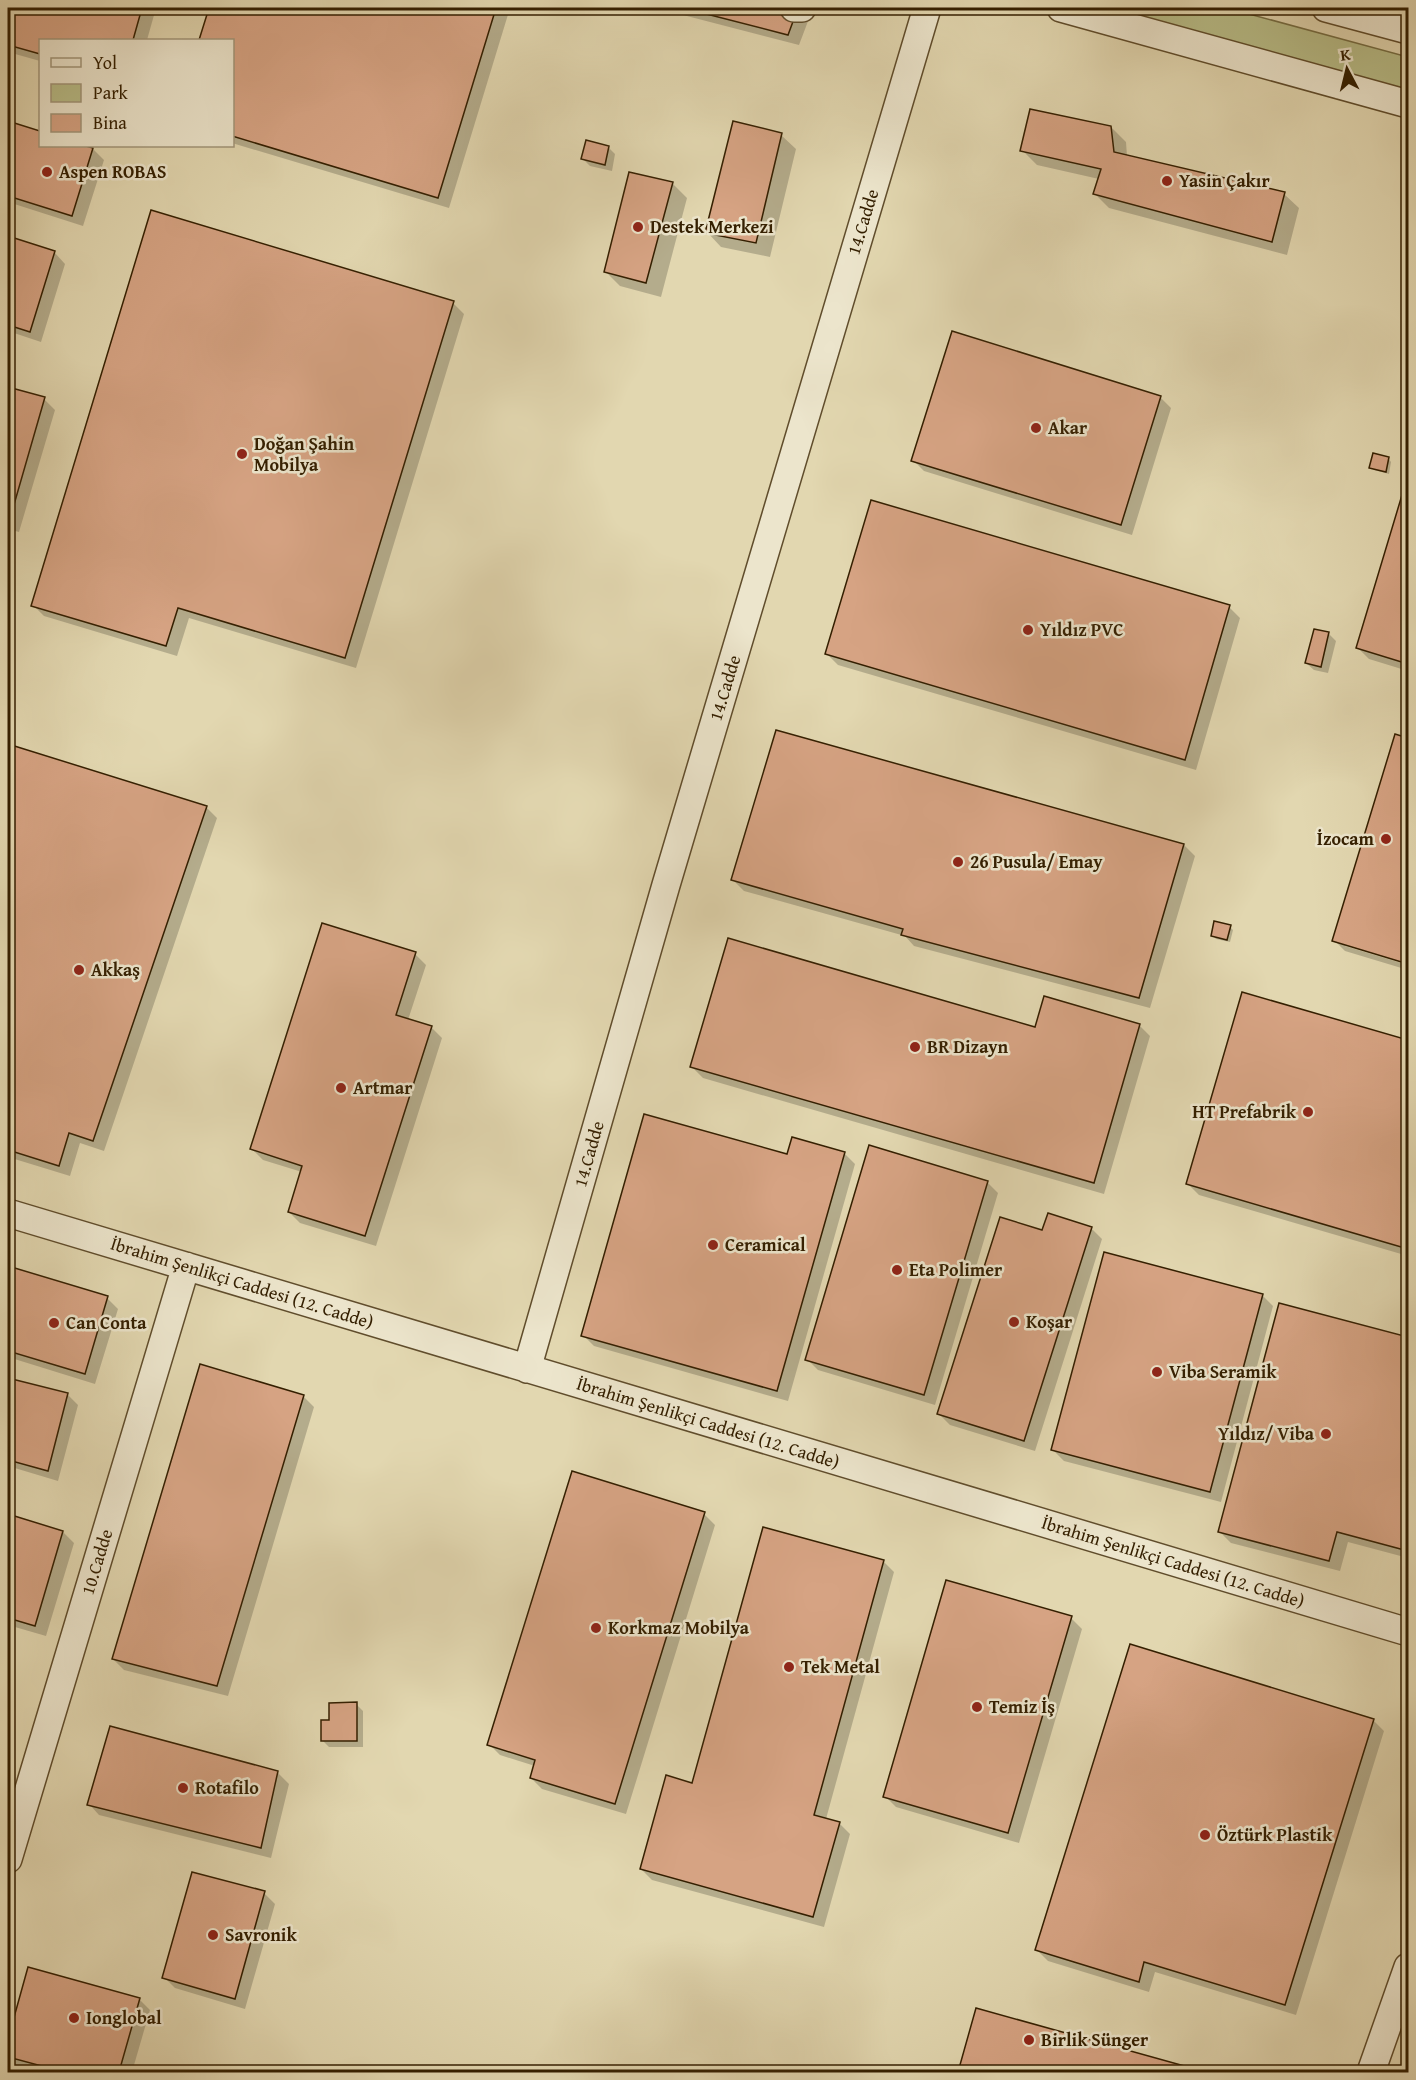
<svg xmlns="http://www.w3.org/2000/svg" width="1416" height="2080" viewBox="0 0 1416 2080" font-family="'Gentium Book Plus',serif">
	<rect width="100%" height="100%" fill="#e2d7b0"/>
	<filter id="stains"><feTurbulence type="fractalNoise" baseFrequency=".00333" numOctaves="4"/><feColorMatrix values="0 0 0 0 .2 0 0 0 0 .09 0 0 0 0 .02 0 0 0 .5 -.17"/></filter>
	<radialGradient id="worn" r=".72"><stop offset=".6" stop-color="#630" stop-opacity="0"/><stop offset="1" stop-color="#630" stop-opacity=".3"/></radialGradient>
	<path fill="#b8bd88" stroke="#766e44" stroke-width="1.5" d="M1105,8H1227L1408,57V91Z"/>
	<path fill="#0003" d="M8,8H156L147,40H40V61L8,52Z
		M211,8H510L449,208L232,143V40H200Z
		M656,8H813L799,45Z
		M8,123L40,133V146H81L93,149L104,160L83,226L8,202Z
		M1111,127L1126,142L1127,156L1284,194L1299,208L1287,255L1109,208L1094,193L1099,179L1037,165L1022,150Z
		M781,135L796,149L770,257L721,247L707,232Z
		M608,147L615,154L612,171L590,166L583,159Z
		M672,183L687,198L661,297L620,286L605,271Z
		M8,238L55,253L65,264L41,342L8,331Z
		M453,303L464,314L356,668L189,618L177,656L44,616L33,605Z
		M8,388L44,399L55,410L19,532L8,529Z
		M1160,397L1171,408L1132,535L924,471L913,460Z
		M1388,458L1391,462L1389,474L1374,470L1371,467Z
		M1408,480V671L1369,659L1358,648Z
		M1229,607L1240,618L1196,770L838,665L827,654Z
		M1315,631L1329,634L1336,641L1328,673L1314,670L1306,663Z
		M777,732L1184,845L1195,856L1150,1008L914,946L905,936L744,891L733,880Z
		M1396,736L1408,739V962L1345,943V946L1408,965V970L1345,951L1334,940Z
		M8,746L206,807L217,818L104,1151L80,1143L70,1176L8,1157Z
		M1230,927L1233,930L1230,942L1216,939L1212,935Z
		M415,954L426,965L408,1020L431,1027L442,1038L376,1246L300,1223L289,1212L302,1172L263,1160L252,1149Z
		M1243,994L1408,1042V1256L1199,1195L1188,1184Z
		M1139,1025L1150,1036L1104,1194L703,1078L692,1067L1036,1029Z
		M844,1153L855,1164L788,1401L594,1346L583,1335L788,1156Z
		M987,1182L998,1193L935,1405L818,1370L807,1359Z
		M1091,1228L1102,1239L1035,1451L950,1425L939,1414L1043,1232Z
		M8,1268L107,1298L118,1309L95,1384L8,1357Z
		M1262,1295L1273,1306L1221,1502L1064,1461L1053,1450Z
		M1280,1305L1408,1339V1558L1348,1542L1340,1571L1231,1543L1220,1532Z
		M8,1380L67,1394L78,1405L58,1481L8,1466Z
		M303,1396L314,1407L228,1696L124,1670L113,1659Z
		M704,1514L715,1525L626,1814L542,1789L531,1778L535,1766L500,1755L489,1744Z
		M8,1516L63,1532L74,1543L46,1636L8,1625Z
		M883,1561L894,1572L826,1819L839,1823L850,1834L824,1927L652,1880L641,1869L693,1784Z
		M1071,1618L1082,1629L1019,1843L896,1807L885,1796Z
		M356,1704L363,1711V1747H329L322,1740Z
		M1373,1720L1384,1731L1296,2015L1155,1972L1149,1992L1048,1961L1037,1950Z
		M278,1773L289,1784L271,1858L99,1815L89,1804Z
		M264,1893L275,1904L245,2009L175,1988L164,1977Z
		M29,1969L139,1999L150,2010L132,2072H39L16,2066L8,2058V2044Z
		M977,2010L1200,2072H959Z"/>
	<path fill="#d6a383" stroke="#341f00" stroke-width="1.5" d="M8,8H142L133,40H40V54L8,45Z
		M209,8H496L438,198L232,136V40H199Z
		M683,8H798L788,35Z
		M1030,109L1111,126L1114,152L1285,192L1272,242L1093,194L1101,169L1020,151Z
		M8,121L40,131V146H86L93,148L72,216L8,196Z
		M733,121L782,133L756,243L705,233Z
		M586,140L609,146L605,165L581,159Z
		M629,172L673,182L646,283L604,272Z
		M151,210L454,301L345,658L178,608L166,646L31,606Z
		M8,236L55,251L30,332L8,325Z
		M952,331L1161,396L1121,525L911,461Z
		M8,387L45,397L9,522H8Z
		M1373,453L1389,457L1386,472L1369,468Z
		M1408,475V664L1356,648Z
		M871,500L1230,605L1185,760L825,654Z
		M1314,629L1329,632L1321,667L1305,663Z
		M776,730L1184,844L1139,998L901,935L903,929L731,880Z
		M1395,734L1408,738V964L1332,941Z
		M8,744L207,806L93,1141L69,1133L59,1166L8,1150Z
		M1214,921L1231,925L1227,940L1211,936Z
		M322,923L416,952L396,1015L432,1026L365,1236L288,1212L302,1166L250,1149Z
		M728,938L1035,1027L1044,996L1140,1024L1094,1183L690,1067Z
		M1242,992L1408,1040V1249L1186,1184Z
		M644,1114L787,1154L792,1137L845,1152L777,1391L581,1336Z
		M869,1145L988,1181L924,1395L805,1360Z
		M1048,1213L1092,1227L1024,1441L937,1414L1000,1217L1042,1230Z
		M1104,1252L1263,1294L1210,1492L1051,1450Z
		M8,1266L108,1296L85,1374L8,1351Z
		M1279,1303L1408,1337V1551L1337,1532L1329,1561L1218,1532Z
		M200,1364L304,1395L217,1686L112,1659Z
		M8,1378L68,1393L48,1471L8,1460Z
		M572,1471L705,1512L615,1804L530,1778L535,1760L487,1745Z
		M8,1514L63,1531L35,1626L8,1618Z
		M763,1527L884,1560L814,1815L840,1822L813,1917L640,1869L666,1775L692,1783Z
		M946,1580L1072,1616L1008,1833L883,1797Z
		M1130,1644L1374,1719L1285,2005L1144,1962L1139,1982L1035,1950Z
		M357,1702V1741H321V1720H329V1703Z
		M110,1726L278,1771L261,1848L87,1805Z
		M192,1872L265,1891L235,1999L162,1978Z
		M28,1967L140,1998L119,2072H64L8,2057V2039Z
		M976,2008L1206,2072H958Z"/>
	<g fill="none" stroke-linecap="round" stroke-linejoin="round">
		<defs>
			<path id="minor" d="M794,8H802
				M1061,8L1408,104
				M1326,8L1408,30
				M8,1213L1408,1632
				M527,1369L666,885L927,8
				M8,1859L186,1266
				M1371,2072L1408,1967"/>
		</defs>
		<use href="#minor" stroke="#604d2c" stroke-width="30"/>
		<use href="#minor" stroke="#ece5cc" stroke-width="27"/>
	</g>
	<g fill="#8f2418" stroke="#ece5cc" stroke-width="2">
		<circle cx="47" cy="172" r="6"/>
		<circle cx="1167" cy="181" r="6"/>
		<circle cx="638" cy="227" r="6"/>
		<circle cx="1036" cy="428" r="6"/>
		<circle cx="242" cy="454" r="6"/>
		<circle cx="1028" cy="630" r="6"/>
		<circle cx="1386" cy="839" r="6"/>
		<circle cx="958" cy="862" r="6"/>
		<circle cx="79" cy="970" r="6"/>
		<circle cx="915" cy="1047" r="6"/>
		<circle cx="341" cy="1088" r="6"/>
		<circle cx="1308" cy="1112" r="6"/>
		<circle cx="713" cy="1245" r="6"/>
		<circle cx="897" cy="1270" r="6"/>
		<circle cx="1014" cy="1322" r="6"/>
		<circle cx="54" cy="1323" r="6"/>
		<circle cx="1157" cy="1372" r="6"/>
		<circle cx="1326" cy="1434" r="6"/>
		<circle cx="596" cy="1628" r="6"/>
		<circle cx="789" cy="1667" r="6"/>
		<circle cx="977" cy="1707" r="6"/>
		<circle cx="183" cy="1788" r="6"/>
		<circle cx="1205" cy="1835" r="6"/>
		<circle cx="213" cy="1935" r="6"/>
		<circle cx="74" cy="2018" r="6"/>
		<circle cx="1029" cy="2040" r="6"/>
	</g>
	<g text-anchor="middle" stroke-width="5" stroke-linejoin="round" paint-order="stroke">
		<g font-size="18" font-weight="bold" fill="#341f00" stroke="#ece5cc" text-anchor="start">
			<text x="59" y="178">Aspen ROBAS</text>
			<text x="1179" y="187">Yasin Çakır</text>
			<text x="650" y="233">Destek Merkezi</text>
			<text x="1048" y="434">Akar</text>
			<text x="254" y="450">Doğan Şahin<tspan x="254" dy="21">Mobilya</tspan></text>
			<text x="1040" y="636">Yıldız PVC</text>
			<text x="1374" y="845" text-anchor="end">İzocam</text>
			<text x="970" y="868">26 Pusula/ Emay</text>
			<text x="91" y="976">Akkaş</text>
			<text x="927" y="1053">BR Dizayn</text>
			<text x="353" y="1094">Artmar</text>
			<text x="1296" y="1118" text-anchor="end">HT Prefabrik</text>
			<text x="725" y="1251">Ceramical</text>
			<text x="909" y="1276">Eta Polimer</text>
			<text x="1026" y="1328">Koşar</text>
			<text x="66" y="1329">Can Conta</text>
			<text x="1169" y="1378">Viba Seramik</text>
			<text x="1314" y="1440" text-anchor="end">Yıldız/ Viba</text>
			<text x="608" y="1634">Korkmaz Mobilya</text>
			<text x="801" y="1673">Tek Metal</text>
			<text x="989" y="1713">Temiz İş</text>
			<text x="195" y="1794">Rotafilo</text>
			<text x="1217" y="1841">Öztürk Plastik</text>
			<text x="225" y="1941">Savronik</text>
			<text x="86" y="2024">Ionglobal</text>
			<text x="1041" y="2046">Birlik Sünger</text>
		</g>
		<g font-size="18" fill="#341f00" stroke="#ece5cc">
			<text transform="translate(863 222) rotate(-73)" y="6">14.Cadde</text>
			<text transform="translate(725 688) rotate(-73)" y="6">14.Cadde</text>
			<text transform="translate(589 1154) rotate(-74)" y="6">14.Cadde</text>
			<text transform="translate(242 1283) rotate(17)" y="6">İbrahim Şenlikçi Caddesi (12. Cadde)</text>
			<text transform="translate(708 1423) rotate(17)" y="6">İbrahim Şenlikçi Caddesi (12. Cadde)</text>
			<text transform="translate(97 1562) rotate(-73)" y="6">10.Cadde</text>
			<text transform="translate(1173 1562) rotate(17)" y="6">İbrahim Şenlikçi Caddesi (12. Cadde)</text>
		</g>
	</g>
	<rect width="1416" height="2080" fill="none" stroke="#e2d7b0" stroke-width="30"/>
	<rect x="9" y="9" width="1398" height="2062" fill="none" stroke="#341f00" stroke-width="3"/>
	<rect x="15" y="15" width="1386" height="2050" fill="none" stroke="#341f00" stroke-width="1.5"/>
	<rect x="39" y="39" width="195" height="108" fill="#ece5cc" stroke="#a2967a" stroke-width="1.5"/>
	<rect x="51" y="58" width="30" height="9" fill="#ece5cc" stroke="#a2967a" stroke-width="1.5"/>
	<text x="93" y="69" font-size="18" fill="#341f00">Yol</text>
	<rect x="51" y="84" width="30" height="18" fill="#b8bd88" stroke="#a2967a" stroke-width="1.5"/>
	<text x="93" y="99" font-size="18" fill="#341f00">Park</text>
	<rect x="51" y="114" width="30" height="18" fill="#d6a383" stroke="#a2967a" stroke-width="1.5"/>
	<text x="93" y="129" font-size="18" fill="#341f00">Bina</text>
	<g transform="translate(1347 69) rotate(353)" stroke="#ece5cc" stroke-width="4.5" paint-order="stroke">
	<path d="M0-4.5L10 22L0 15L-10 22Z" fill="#341f00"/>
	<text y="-9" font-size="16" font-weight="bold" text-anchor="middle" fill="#341f00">K</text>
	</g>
	<rect width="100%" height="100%" filter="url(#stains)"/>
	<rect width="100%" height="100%" fill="url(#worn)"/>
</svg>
